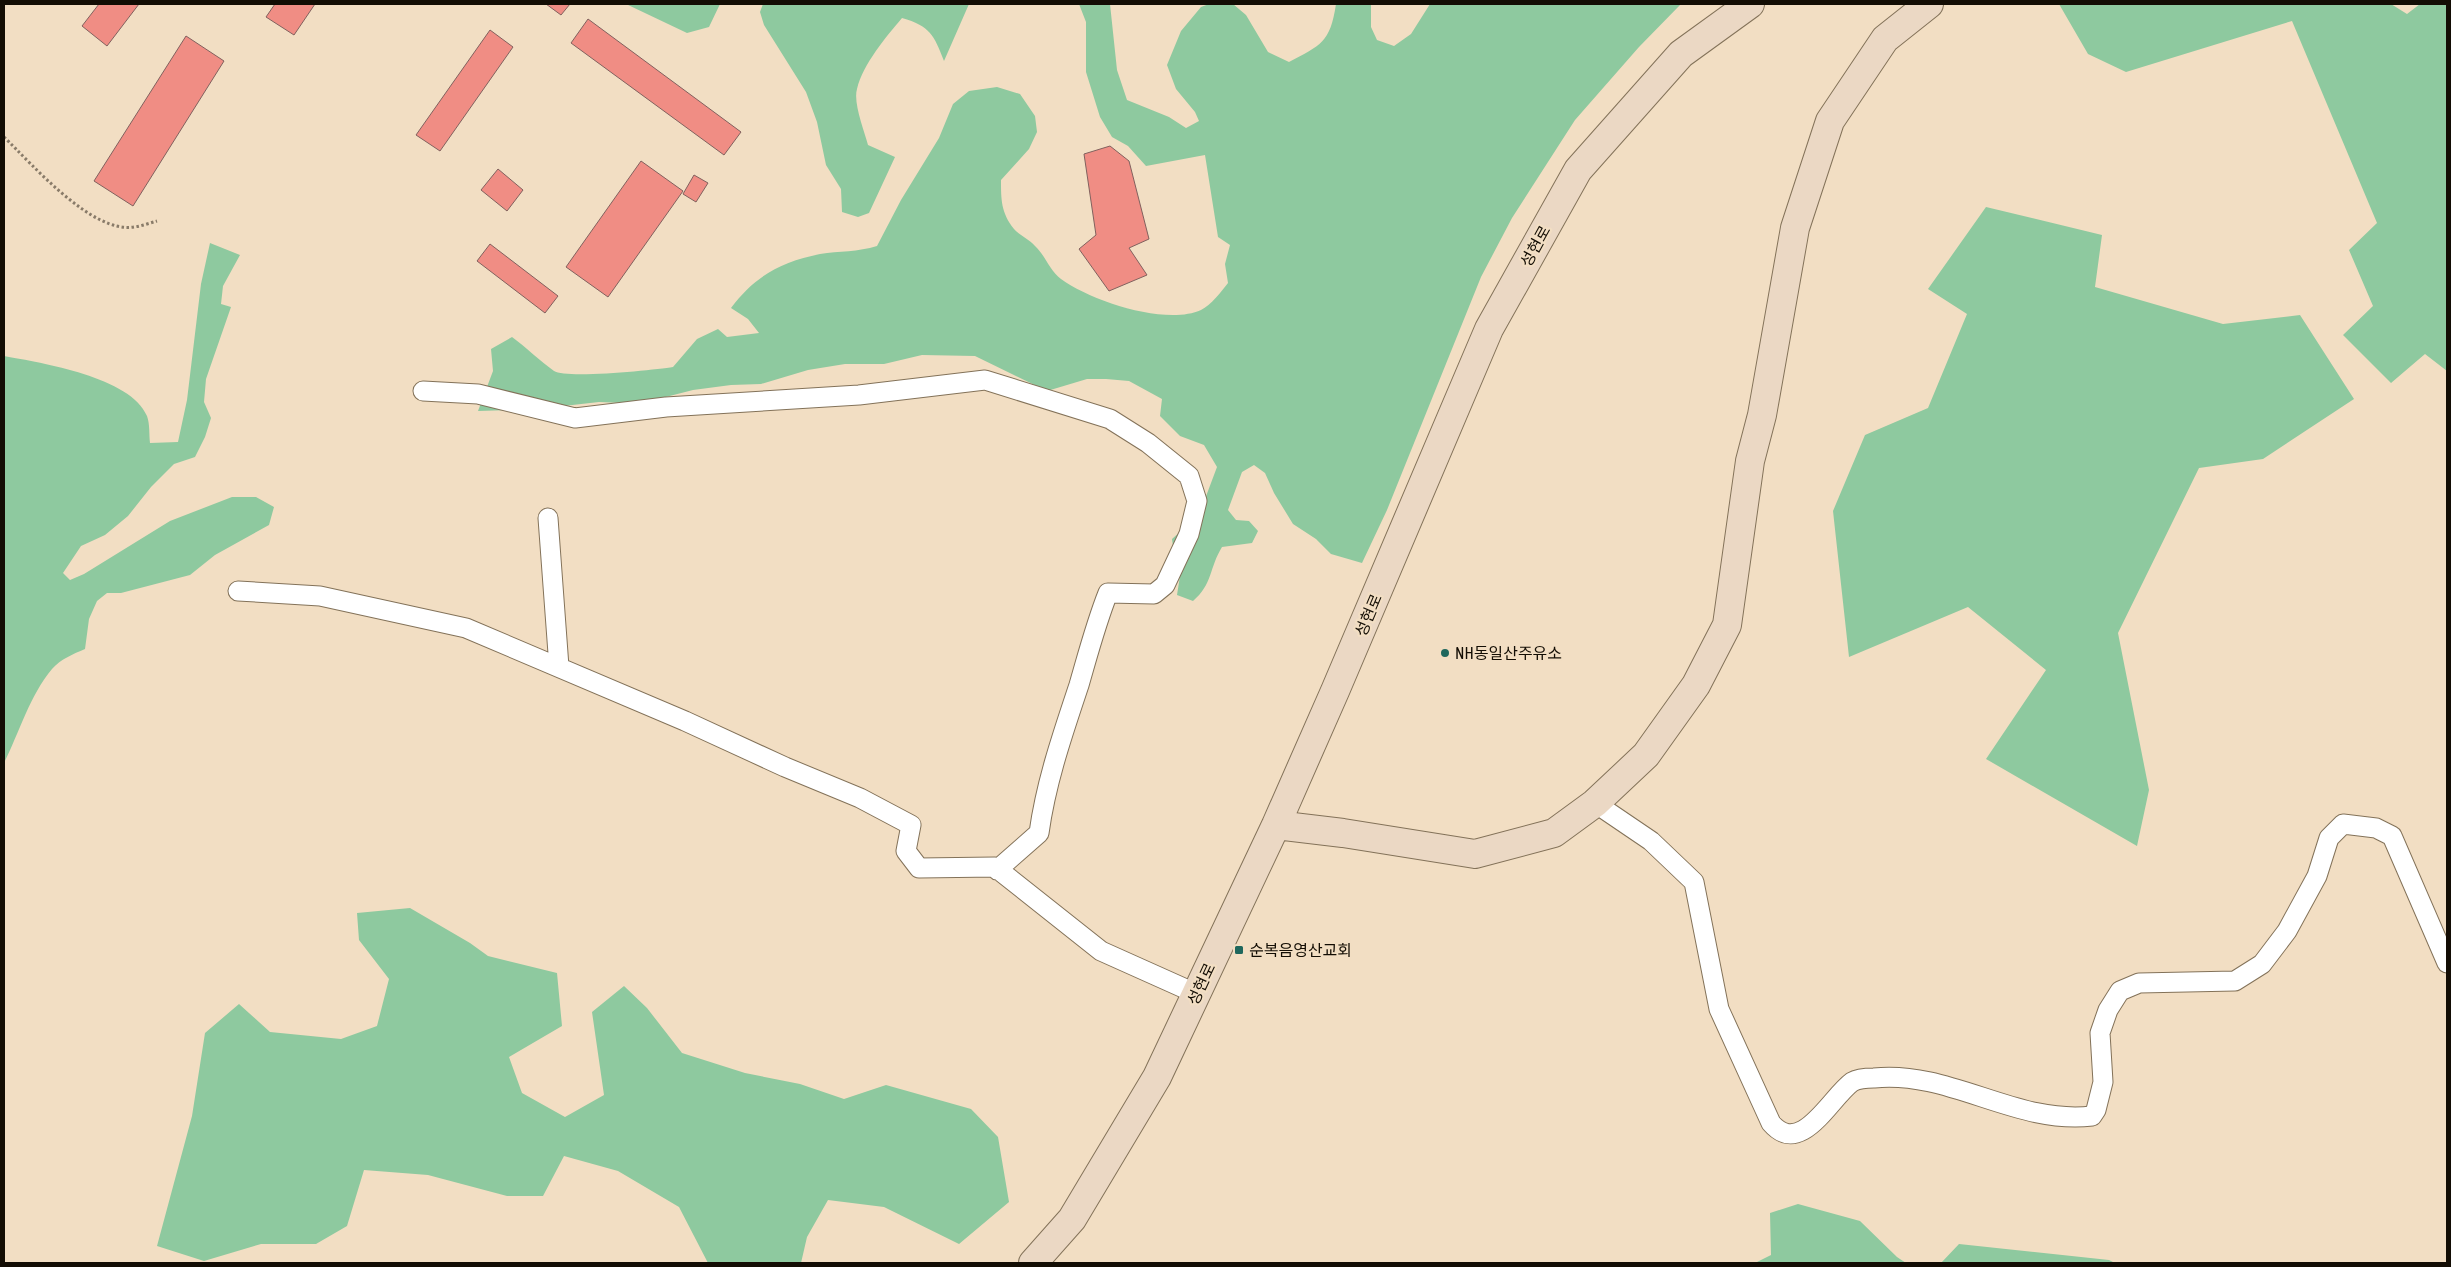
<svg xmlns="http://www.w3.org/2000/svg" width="2451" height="1267" viewBox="0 0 2451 1267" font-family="'Asap Condensed','Noto Sans KR',sans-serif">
	<rect width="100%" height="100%" fill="#f2dec3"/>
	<path fill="#8ec99f" d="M626,4H720L709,27L687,33Z
		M763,4H969L944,61C934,35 930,26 902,18C886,37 863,64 857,89C853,103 864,130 868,145L895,157L869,213L858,217L842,212L841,189L826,165L817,122L806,92L764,25L760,12Z
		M1079,4H1110L1117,70L1127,100L1169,117L1186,128L1199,121L1195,112L1176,89L1167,65L1181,31L1201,7L1209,4H1233L1246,15L1268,52L1289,62C1321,45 1330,43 1336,4H1371V27L1377,40L1394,46L1411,34L1430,4H1681L1639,47L1575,120L1512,218L1481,277L1387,510L1362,563L1331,554L1316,539L1293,524L1274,493L1265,473L1254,465L1242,472L1228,510L1236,520L1249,521L1258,531L1252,543L1222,547C1209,568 1213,584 1193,601L1177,595L1182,563L1174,553L1172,539L1190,523L1205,499L1217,467L1204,445L1180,436L1160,416L1162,399L1129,381L1106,379H1087L1047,391L975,356L922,355L884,364H845L808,370L761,384L731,385L693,390L654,400L623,403L599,402L537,409L478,411L493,371L491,349L512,337C527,348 540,361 554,371C566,379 655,370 673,367L697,339L718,329L727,337L759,333L748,319L731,308C755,276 781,262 820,254C839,251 858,252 877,246L901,200L939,138L953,104L969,91L997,87L1020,94L1035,116L1037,132L1029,149L1001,180C1001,199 1001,213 1014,229C1020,236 1029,239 1035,246C1045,255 1050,271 1061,279C1091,301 1166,326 1201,310C1211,305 1221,292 1228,283L1225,264L1230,245L1218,237L1205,155L1146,166L1128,146L1112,137L1100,117L1086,72V22Z
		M2059,4H2391L2407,14L2420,4H2447V371L2425,354L2391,383L2343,335L2373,306L2349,250L2377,223L2292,21L2126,72L2088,54Z
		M1986,207L2102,235L2095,287L2223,324L2300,315L2354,399L2263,459L2199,468L2118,633L2149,790L2137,846L1986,759L2046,670L1968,607L1849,657L1833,511L1865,435L1928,408L1967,314L1928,289Z
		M210,243L240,255L223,286L221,304L231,307L206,379L204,402L211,418L205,437L195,457L174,464L151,487L128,516L105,535L81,546L63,573L70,580L84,574L170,521L232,497H256L274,507L269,525L215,555L190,575L121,593H107L97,601L89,619L85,649C73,654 61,659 52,669C30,695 19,733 4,763V356C42,363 131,377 147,416C150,424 149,435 150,443L178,442L187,400L201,284Z
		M410,908L470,943L488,956L557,973L562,1026L509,1057L522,1093L565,1117L604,1095L592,1012L624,986L647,1008L682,1053L745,1073L800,1084L844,1099L886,1085L971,1109L998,1137L1009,1202L959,1244L884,1207L828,1200L807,1237L801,1263H708L679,1207L618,1171L564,1156L543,1196H507L428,1175L364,1170L347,1226L316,1244H261L204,1261L157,1246L192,1116L205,1033L239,1004L270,1032L341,1039L377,1026L389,979L359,940L357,913Z
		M1798,1204L1860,1221L1897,1257L1906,1263H1755L1771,1255L1770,1213Z
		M1959,1244L2109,1260L2115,1263H1941Z"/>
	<path fill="#f08d84" stroke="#81615e" d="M99,4H139L107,46L82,26Z
		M275,4H315L294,35L266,17Z
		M546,4H570L561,15Z
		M588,19L741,132L724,155L571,43Z
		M490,30L513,47L440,151L416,135Z
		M186,36L224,61L133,206L94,181Z
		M1110,146L1129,161L1149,239L1129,248L1147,275L1109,291L1079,249L1096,235L1084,154Z
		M641,161L683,191L608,297L566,267Z
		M498,169L523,190L507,211L481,190Z
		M694,175L708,183L696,202L683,194Z
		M490,244L558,296L545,313L477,261Z"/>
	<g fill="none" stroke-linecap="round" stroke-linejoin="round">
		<defs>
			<path id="street" d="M423,391L478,394L575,418L666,407L859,395L985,380L1110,419L1148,443L1189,476L1197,501L1189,534L1165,585L1154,594L1108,593C1096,623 1088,654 1079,685C1063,733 1046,782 1039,833L997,870
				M548,518L559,667
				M238,591L320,596L466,628L685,721L785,767L860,798L911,825L906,851L919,868L995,867L1101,951L1197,994
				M1595,803L1651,841L1694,882L1719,1009L1771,1123C1801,1158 1830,1098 1852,1082C1857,1079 1868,1078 1874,1078C1950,1070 2016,1125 2092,1116L2096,1110L2103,1082L2100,1033L2108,1010L2120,991L2139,983L2235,981L2262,964L2287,931L2317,876L2329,838L2343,824L2376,828L2392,836L2447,963"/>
			<path id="secondary" d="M1276,825L1343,833L1475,854L1554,833L1595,803L1646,755L1696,685L1727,625L1750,461L1762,415L1795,228L1830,121L1885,39L1929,4
				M1033,1263L1072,1219L1157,1077L1276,825L1335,691L1489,329L1578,170L1681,54L1750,4"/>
		</defs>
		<use href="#street" stroke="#837259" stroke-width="21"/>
		<use href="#secondary" stroke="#837259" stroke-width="30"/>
		<path stroke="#897b69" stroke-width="3" stroke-dasharray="2.5 2.5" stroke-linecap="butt" d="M4,137C32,164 92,234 134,227C142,226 150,223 157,221"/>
		<use href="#street" stroke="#fff" stroke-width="19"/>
		<use href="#secondary" stroke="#ebd8c4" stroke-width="28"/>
	</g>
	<g fill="#1f675c" stroke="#f2dec3" stroke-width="2">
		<circle cx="1445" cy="653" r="5"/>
		<rect x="1234" y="945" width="10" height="10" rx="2.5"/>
	</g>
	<g text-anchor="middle" stroke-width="4.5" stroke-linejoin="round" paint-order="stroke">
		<g font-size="16" fill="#130d04" stroke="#f2dec3">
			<text transform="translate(1535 246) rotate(-61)" y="6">성현로</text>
			<text transform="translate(1368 615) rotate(-67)" y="6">성현로</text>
			<text transform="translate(1201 984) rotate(-65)" y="6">성현로</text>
		</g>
		<g font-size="16" fill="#130d04" stroke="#f2dec3" text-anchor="start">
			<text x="1455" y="659">NH동일산주유소</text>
			<text x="1249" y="956">순복음영산교회</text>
		</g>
	</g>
	<rect width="2451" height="1267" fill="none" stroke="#130d04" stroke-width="10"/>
</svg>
